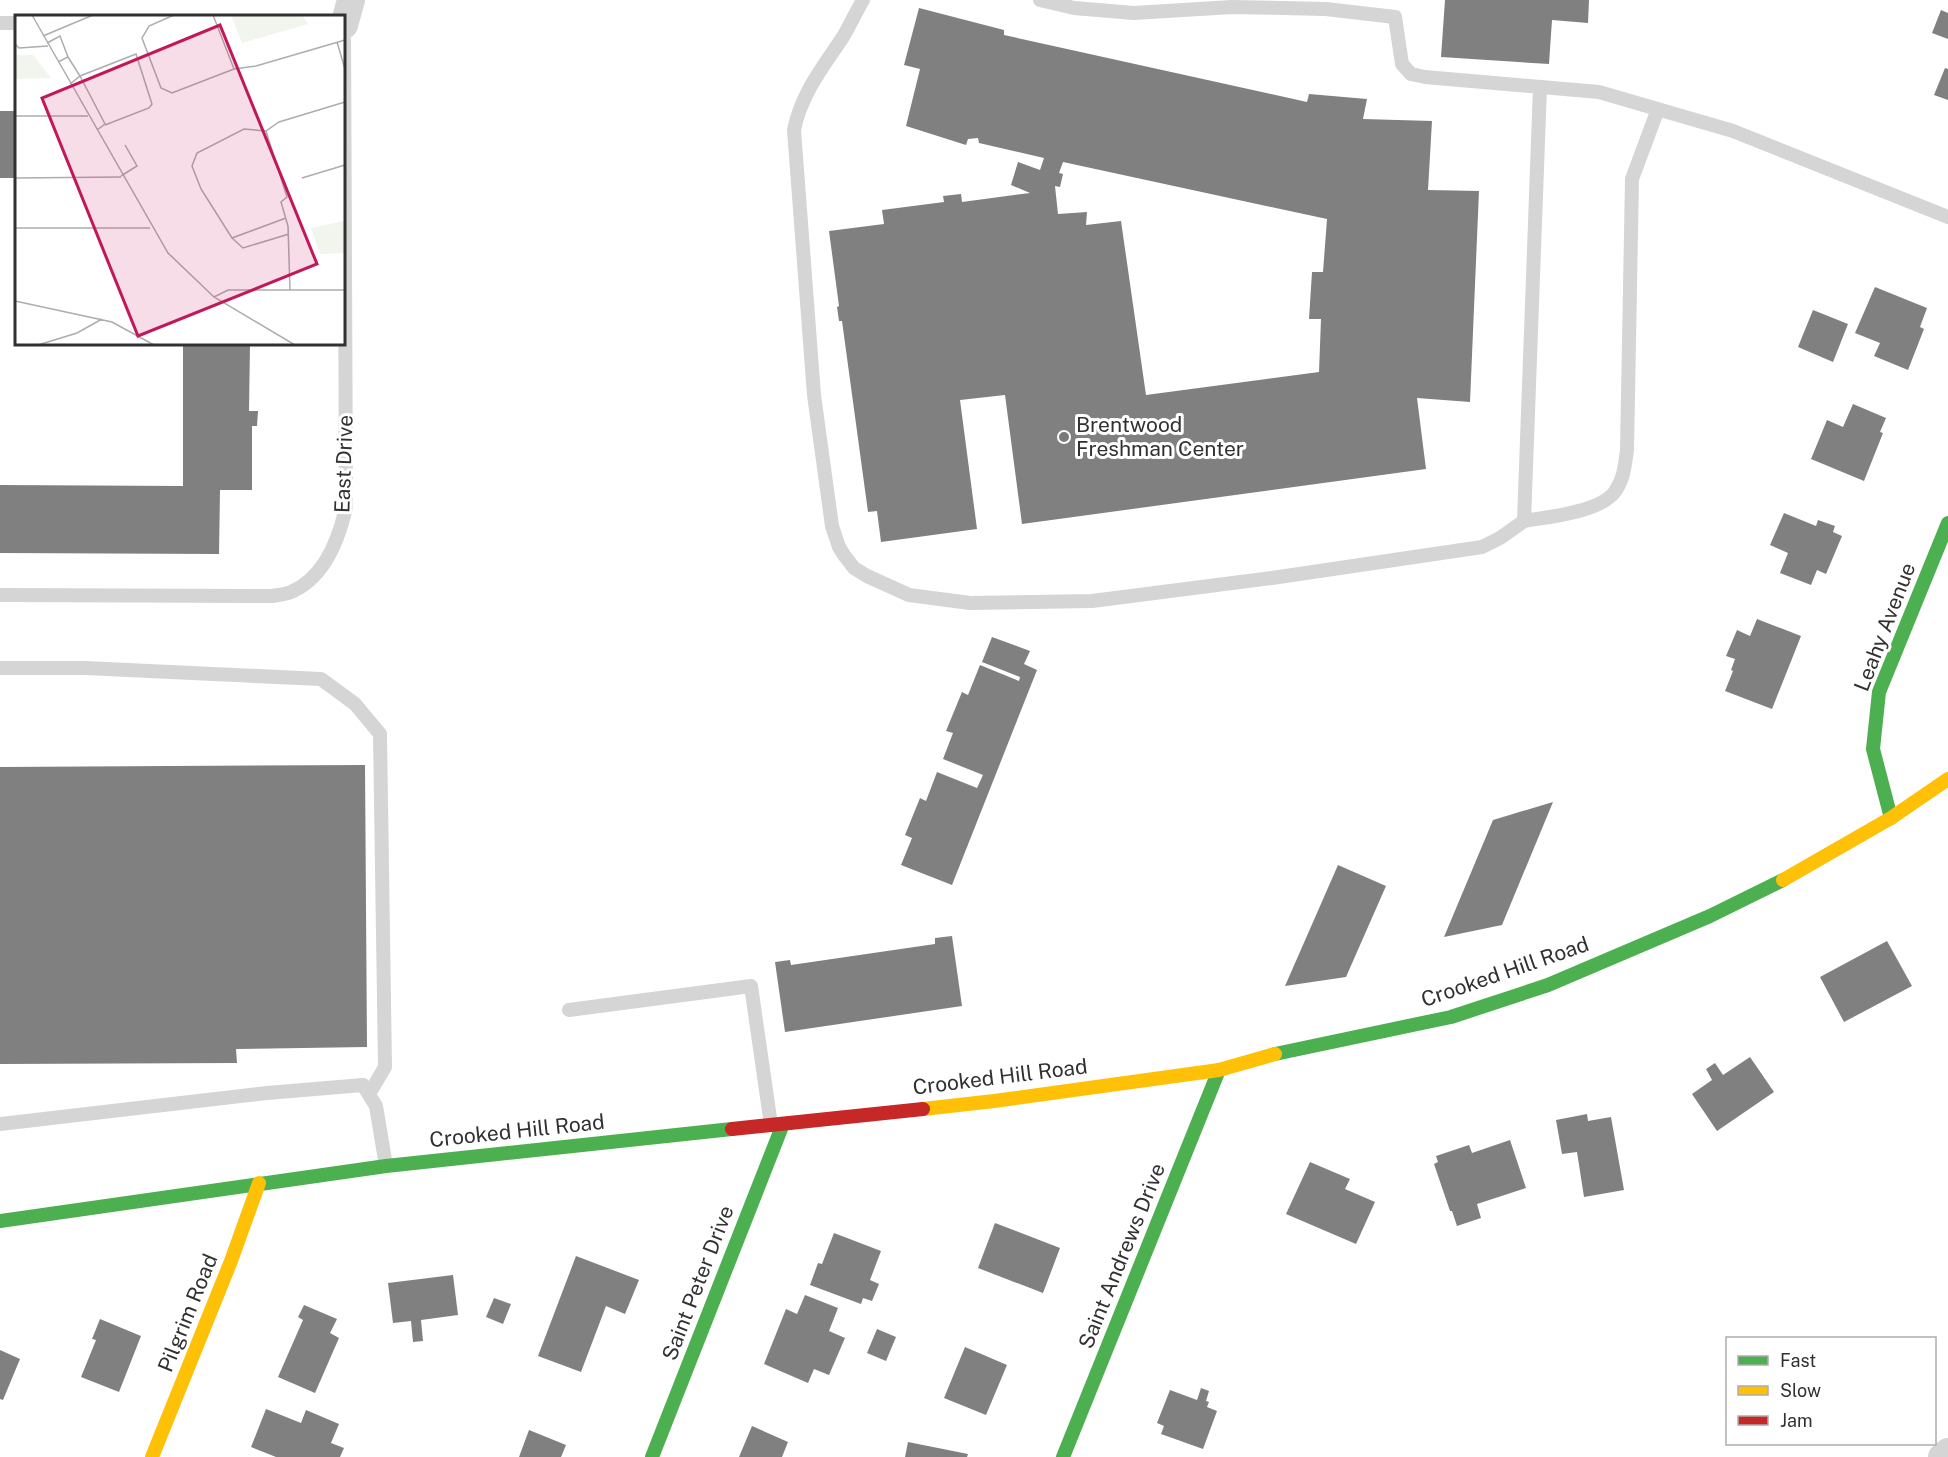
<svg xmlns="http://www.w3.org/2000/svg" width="1948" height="1457" viewBox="0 0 1948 1457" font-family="'Public Sans',sans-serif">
	<rect width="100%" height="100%" fill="#fff"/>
	<path fill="#808080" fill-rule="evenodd" d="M1445,0H1589L1588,23L1552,20L1549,64L1441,57Z
		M919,8L1004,30V35L1307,102L1309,94L1367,99L1363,119L1432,121L1428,190L1479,191L1470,402L1417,398L1426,469L1022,524L1005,395L960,400L977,529L881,542L877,511L868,512L842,321H839L837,307L839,306L829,231L884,224L882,210L944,202L943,196L961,194L962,202L1030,193L1011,185L1018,162L1040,170L1044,158L979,143L978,138L968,139L966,145L906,126L920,69L904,65ZM1063,162L1327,219L1323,272H1312L1309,319H1321L1319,372L1146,395L1121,221L1086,225L1087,212L1058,214L1055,186L1060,187L1063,174L1059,173Z
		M1941,10L1948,13V39L1932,33Z
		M1945,68L1948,69V100L1934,95Z
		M0,111H16V178H0Z
		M1875,287L1927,308L1920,327L1924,329L1908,370L1874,356L1880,343L1855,333Z
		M1813,310L1848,324L1833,362L1798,347Z
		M183,344H250L249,411H258L257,426H252V490H220L219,554L0,553V485L183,486Z
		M1853,404L1886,418L1880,432L1883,433L1864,481L1811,459L1827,420L1843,427Z
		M1784,513L1816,526L1818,520L1835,526L1833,532L1842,536L1826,574L1817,570L1811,585L1780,573L1788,553L1770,545Z
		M1757,619L1801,636L1772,709L1725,691L1733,671L1731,670L1735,659L1726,656L1737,630L1750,636Z
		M992,637L1030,651L1024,664L1037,670L952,885L901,865L912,838L905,835L920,798L926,801L937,772L977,788L983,775L943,759L953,733L946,731L962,692L968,695L980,665L1019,681L1020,677L982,662Z
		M365,765L367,1047L236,1049L237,1063L0,1064V767Z
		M1553,802L1502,925L1444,937L1493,820Z
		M1338,865L1386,886L1346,977L1285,986Z
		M952,936L962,1006L785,1032L775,962L790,960L791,965L935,944V938Z
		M1887,941L1912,986L1844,1022L1820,977Z
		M1750,1057L1774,1092L1717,1131L1692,1094L1712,1080L1706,1069L1715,1063L1723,1075Z
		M1587,1114L1588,1121L1611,1117L1624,1190L1584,1197L1577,1152L1562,1154L1556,1120Z
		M1510,1140L1526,1188L1477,1204L1481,1218L1457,1226L1452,1211H1450L1434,1164L1438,1162L1436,1156L1469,1145L1472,1153Z
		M1310,1162L1350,1179L1345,1189L1375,1202L1356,1244L1286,1214Z
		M995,1223L1060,1248L1043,1293L978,1268Z
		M834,1233L881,1251L870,1280L879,1284L872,1301L863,1298L861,1304L810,1285L818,1263L822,1264Z
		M576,1256L639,1280L625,1314L606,1306L581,1372L538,1356Z
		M453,1275L458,1315L421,1320L423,1341L413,1342L411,1321L393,1323L388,1283Z
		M805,1295L838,1308L829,1331L845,1338L829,1375L814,1369L808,1383L764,1364L786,1309L797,1314Z
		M494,1298L511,1304L503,1324L486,1317Z
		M304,1305L337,1319L330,1333L339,1338L315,1393L278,1377L303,1320L298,1317Z
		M100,1319L141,1336L119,1392L81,1377L96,1340L92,1339Z
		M877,1329L896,1337L886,1361L867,1353Z
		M965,1347L1007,1365L986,1415L944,1398Z
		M0,1350L20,1359L3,1400L0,1399Z
		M1201,1388L1209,1391L1206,1401L1209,1402L1207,1407L1217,1411L1203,1449L1161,1434L1164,1426L1157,1423L1170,1390L1197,1400Z
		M266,1409L301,1423L306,1410L339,1424L331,1443L344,1448L340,1457H276L251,1447Z
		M752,1426L788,1442L782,1457H739Z
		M529,1430L566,1445L561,1457H519Z
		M908,1442L968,1454L967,1457H905Z"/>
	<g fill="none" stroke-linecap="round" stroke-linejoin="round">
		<path stroke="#d5d5d5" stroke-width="14" d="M863,0C856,12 850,25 843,37C823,67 801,94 794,130L814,395L832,526L839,547L844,555L854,568L867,576L909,595L970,603L1092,601L1272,578L1482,547L1500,538L1524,521L1540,87
			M1040,0L1074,8L1134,13L1232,7L1326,9L1395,17L1402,64L1411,74L1425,77L1599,92L1733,131L1948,217
			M0,23H16
			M1524,521C1547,517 1603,512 1616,490C1624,478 1625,464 1627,450L1632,179L1658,109
			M0,595L272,596C278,595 286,594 291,592C324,578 339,539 346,507L344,25
			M0,668H85L321,679L355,704L380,734L385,1067L369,1094
			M569,1010L751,986L771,1125
			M0,1124L267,1093L363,1085L376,1106L386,1166"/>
		<path stroke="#d5d5d5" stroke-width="28" d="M344,25L351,0
			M1942,1457L1948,1452"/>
		<path stroke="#4caf50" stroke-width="14" d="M1891,818L1873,749L1879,692L1948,523
			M1275,1054L1451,1017L1548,985L1710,916L1783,880
			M0,1221L386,1166L732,1129
			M652,1457L783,1124
			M1063,1457L1219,1070"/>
		<path stroke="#ffc107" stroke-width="14" d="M1783,880L1891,818L1948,779
			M923,1109L994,1101L1219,1070L1275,1054
			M152,1457L231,1261L259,1183"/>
		<path stroke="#c62828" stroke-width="14" d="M732,1129L923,1109"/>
	</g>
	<circle fill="#797979" stroke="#fff" stroke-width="2" cx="1064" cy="437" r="6"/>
	<g text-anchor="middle" stroke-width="6" stroke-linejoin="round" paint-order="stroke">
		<g font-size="21" fill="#313131" stroke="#fff" text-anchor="start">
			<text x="1076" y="432">Brentwood<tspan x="1076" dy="24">Freshman Center</tspan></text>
		</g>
		<g font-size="21" fill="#313131" stroke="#fff">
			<text transform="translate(344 464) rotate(-88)" y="7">East Drive</text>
			<text transform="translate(1885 627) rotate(-69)" y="7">Leahy Avenue</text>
			<text transform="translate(1505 972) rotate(-19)" y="7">Crooked Hill Road</text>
			<text transform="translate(1000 1077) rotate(-7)" y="7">Crooked Hill Road</text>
			<text transform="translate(517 1131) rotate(-6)" y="7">Crooked Hill Road</text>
			<text transform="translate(1122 1256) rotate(-68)" y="7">Saint Andrews Drive</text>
			<text transform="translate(698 1283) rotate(-69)" y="7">Saint Peter Drive</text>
			<text transform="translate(188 1313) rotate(-68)" y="7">Pilgrim Road</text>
		</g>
	</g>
	<g transform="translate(15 15)">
		<rect width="330" height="330" fill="#fff"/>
		<path d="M216,0H287L293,9L227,28ZM0,40H18L36,63L0,64ZM330,206V238L305,239L296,213Z" fill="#f1f5ed"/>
		<path fill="none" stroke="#adadad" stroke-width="1.5" d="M17,0L153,238L199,282L280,330M159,0L134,11L127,23L146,73L157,78L219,54L198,0M28,21L78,0M322,27L330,54M32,28L45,21L53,42L43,47M0,29L4,33L33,31M53,42L65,61L55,69M219,54L241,51L330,25M0,101H73M82,115L90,109L65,61L121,39L137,89L134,93L90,110M251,116L229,114L182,138L177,151L186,174L217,223L271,203M106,161L122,151L110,130M0,163L106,162M287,163L330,150M0,213H135M217,223L228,233L274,219M275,275L273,211L266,187L272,182L251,116L264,107L330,87M199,282L213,275H330M0,286L97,307L139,330M23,330L62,318L87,304"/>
		<path fill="#c2185b" fill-opacity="0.15" stroke="#c2185b" stroke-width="3" d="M205,10L302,249L123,321L27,83Z"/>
		<rect width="330" height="330" fill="none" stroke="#313131" stroke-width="3"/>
	</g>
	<rect x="1726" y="1337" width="210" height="108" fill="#ffffff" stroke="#adadad" stroke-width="1.5"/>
	<rect x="1738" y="1356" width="30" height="9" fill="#4caf50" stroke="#adadad" stroke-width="1.5"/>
	<text x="1780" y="1367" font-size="18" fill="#313131">Fast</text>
	<rect x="1738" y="1386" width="30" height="9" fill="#ffc107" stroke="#adadad" stroke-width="1.5"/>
	<text x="1780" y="1397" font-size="18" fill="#313131">Slow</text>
	<rect x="1738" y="1416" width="30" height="9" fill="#c62828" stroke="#adadad" stroke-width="1.5"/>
	<text x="1780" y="1427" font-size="18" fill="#313131">Jam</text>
</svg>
